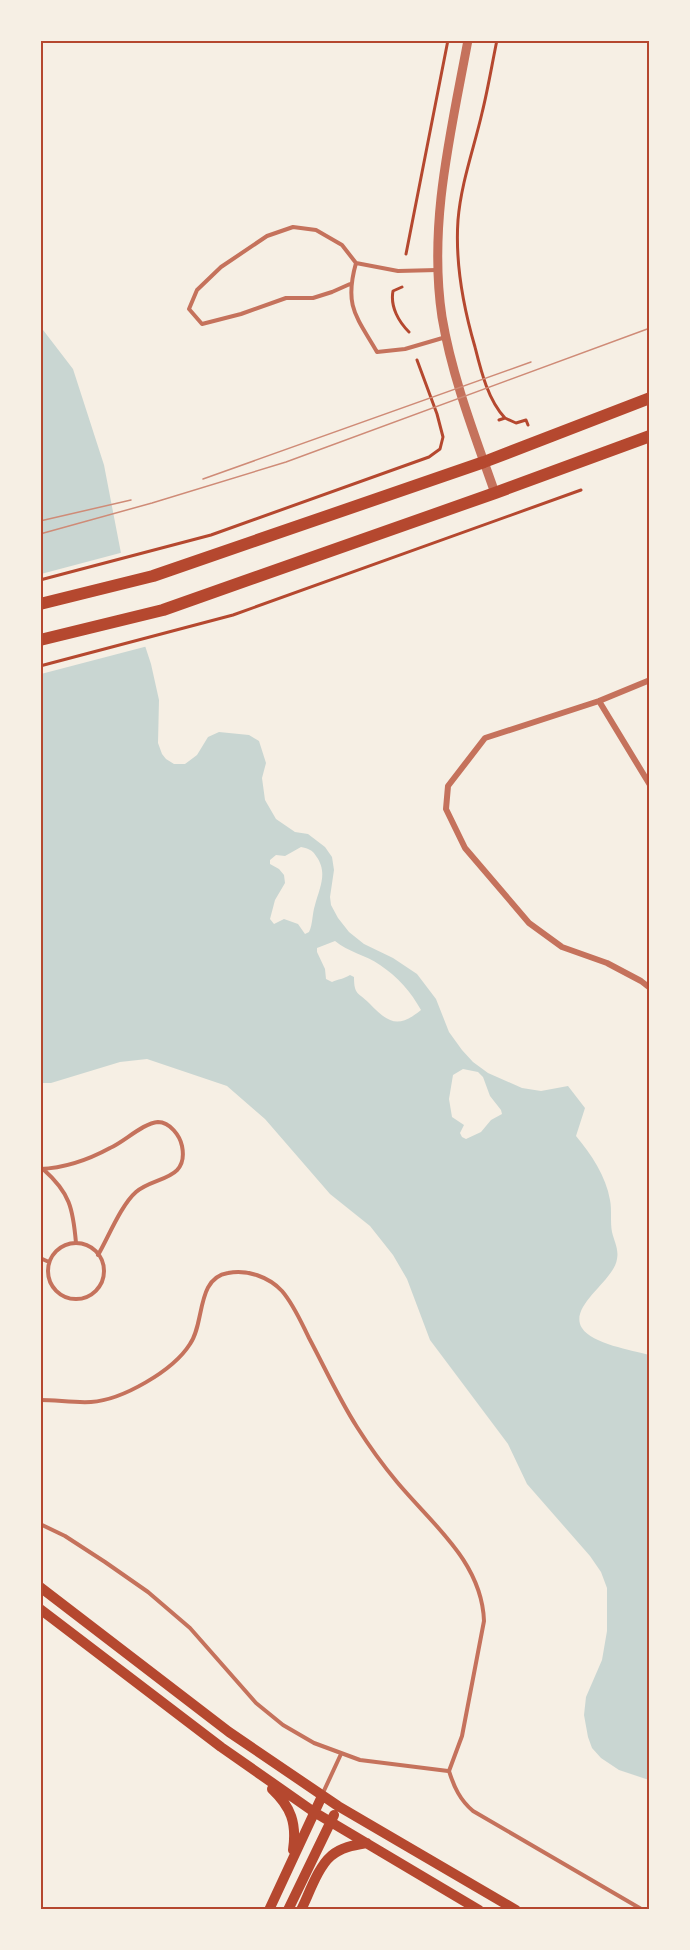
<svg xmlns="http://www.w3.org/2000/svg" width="690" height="1950" viewBox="0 0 690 1950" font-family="'Alegreya Sans',sans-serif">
	<rect width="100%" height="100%" fill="#f6efe4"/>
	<path fill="#c9d6d2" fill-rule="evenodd" d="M40,326L73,369L104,465L130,600L151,664L159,700L158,743L162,754L166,759L174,764H185L197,755L208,737L219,732L249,735L259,741L266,763L262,778L265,800L276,819L295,832L308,834L325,847L332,857L334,870L330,897L331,905L338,918L349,932L364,944L393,958L417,974L436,999L449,1032L462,1050L473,1062L488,1073L522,1088L541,1091L568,1086L585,1108L576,1136C591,1154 606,1176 610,1200C612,1210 610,1222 612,1232C614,1241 619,1249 617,1259C614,1281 568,1306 582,1328C592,1344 632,1350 649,1355V1780L619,1770L601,1758L592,1748L588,1737L584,1715L586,1697L602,1660L607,1631V1588L601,1572L590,1556L527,1484L508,1444L430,1340L407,1279L393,1255L370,1226L330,1194L265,1119L227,1086L147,1059L120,1062L51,1083H41ZM301,847C307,848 313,850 316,856C328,872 320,887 315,905C312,914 313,924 309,932L305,934L298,924L284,919L274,924L270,919L275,900L285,883L284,875L279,869L270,864V860L276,855L285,856ZM335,941C348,952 366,955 380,965C398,977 411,992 421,1010C398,1029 388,1023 369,1003C358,992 354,995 354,977L350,975C344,979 338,979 332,982L326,979L325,969L317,952V948ZM463,1069L478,1072L483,1077L490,1096L501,1110L502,1114L491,1120L481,1132L466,1139L462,1137L460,1133L464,1125L452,1117L449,1099L453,1075Z"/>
	<path fill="#f6efe4" d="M124,552L133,599L148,646L41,674V574Z"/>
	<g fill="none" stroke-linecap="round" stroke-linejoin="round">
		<path stroke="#b5482f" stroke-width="3" d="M497,40C492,64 488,89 482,113C474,148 461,183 458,220C455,263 463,306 475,347C481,371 488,400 505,418
			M406,254L448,40
			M402,287L393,291C390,307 399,322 409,332
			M499,420L505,418L516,423L526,420L528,425
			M40,580L211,535L429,457L440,449L443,437L437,414L417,360
			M40,666L233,615L581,490"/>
		<path stroke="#c5725c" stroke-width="4" d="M356,263L398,271L437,270
			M350,284L332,292L313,298H286L241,314L202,324L189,309L197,290L221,267L267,236L293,227L316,230L342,245L356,263C344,306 356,316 377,352L405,349L446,337
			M40,1169C65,1168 88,1160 110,1148C124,1142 143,1123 158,1122C170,1122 180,1136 182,1146C189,1181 154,1176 136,1192C121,1205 108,1238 98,1255
			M43,1169C70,1193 73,1208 76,1243
			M48 1271a28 28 0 1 1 56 0a28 28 0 1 1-56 0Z
			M40,1258L49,1262
			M40,1400C57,1400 74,1403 91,1402C122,1400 173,1371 190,1344C205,1323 196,1278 228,1273C247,1269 269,1277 282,1291C294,1305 301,1322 309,1338C325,1368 339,1399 357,1427C369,1446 382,1464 397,1482C432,1524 482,1562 484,1621L462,1736L449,1771C454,1787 460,1800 473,1811L643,1910
			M40,1524L65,1536L105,1562L148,1592L190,1628L256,1703L283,1725L314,1743L360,1760L448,1771
			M322,1795L341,1754"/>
		<path stroke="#c5725c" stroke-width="6" d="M650,680L599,701L485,738L448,786L446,809L465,848L529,923L562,947L607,963L641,981L650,988
			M599,701L650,785"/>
		<path stroke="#c5725c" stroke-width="9" d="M468,40C451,132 428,224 442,317C452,377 475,436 495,493"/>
		<path stroke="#b5482f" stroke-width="10" d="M40,1587L229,1732L338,1806L516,1910
			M40,1609L221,1747L314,1812L479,1910
			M272,1789C291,1807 297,1823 293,1850
			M269,1910L322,1796
			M288,1910L334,1815
			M301,1910C309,1894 318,1867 331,1856C341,1847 355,1845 367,1843"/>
		<path stroke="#b5482f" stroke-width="12" d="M40,604L153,576L484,462L650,398
			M40,640L163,610L495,493L650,436"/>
		<path stroke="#cf8b77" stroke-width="1.5" d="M203,479L531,362
			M40,521L131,500
			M40,534L152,503L286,462L650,328"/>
	</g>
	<rect width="690" height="1950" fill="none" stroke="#f6efe4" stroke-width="84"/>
	<rect x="42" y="42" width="606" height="1866" fill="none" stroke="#b5482f" stroke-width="2"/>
</svg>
